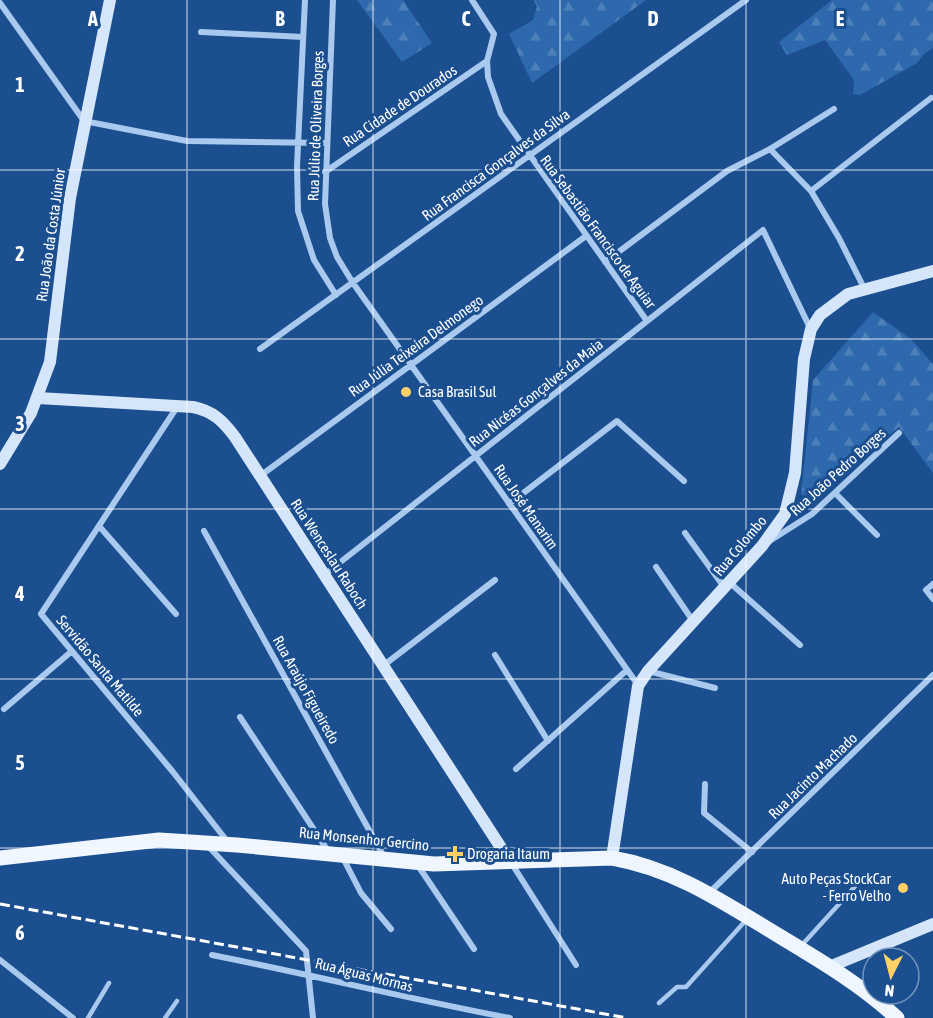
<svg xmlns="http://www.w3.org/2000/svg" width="933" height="1018" viewBox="0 0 933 1018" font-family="'Asap Condensed',sans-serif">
	<defs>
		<pattern id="forest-firs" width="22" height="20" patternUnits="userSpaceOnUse" patternTransform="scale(1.5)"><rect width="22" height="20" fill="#2e69ad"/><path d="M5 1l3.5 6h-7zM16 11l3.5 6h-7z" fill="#4d80b9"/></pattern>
	</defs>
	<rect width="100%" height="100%" fill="#1b4f8f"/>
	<path fill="url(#forest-firs)" d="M357,0H403L432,43L402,62Z
		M533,0H646L532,83L509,34L533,20L537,6Z
		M832,0H933V48L924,54L917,63L860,95L853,94L854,80L825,40L787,55L779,42Z
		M873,312L912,340L933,364V473L899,427L814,498L801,495L813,380Z"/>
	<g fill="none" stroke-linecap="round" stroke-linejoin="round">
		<path stroke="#a9c9ee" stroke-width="4.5" d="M801,946L860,881
			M659,1003L677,987H686L747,919
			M88,1018L109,983
			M165,1018L177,1001"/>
		<path stroke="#a9c9ee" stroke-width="6" d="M305,0L297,166L298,211L314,260L336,295
			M333,0L325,204L330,238L337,257L353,283L638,685
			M472,0L494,34L487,61L488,77L501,114L647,321
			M0,3L84,121L187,141L326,143
			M201,32L303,37
			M770,149L811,191L839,238L864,288
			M325,172L487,61
			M811,191L931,98
			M605,262L727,171L770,149L834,109
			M260,349L746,0
			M177,407L41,614L173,772L227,841
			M260,476L586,236
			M835,493L877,535
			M509,504L617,421L684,481
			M99,526L176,614
			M204,531L384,857
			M685,533L724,587
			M768,542L812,514L899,433
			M656,567L693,621
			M324,575L763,230L810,328
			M729,582L800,645
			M933,584L926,590L933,599
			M495,655L548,741
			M384,665L495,580
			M648,671L715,688
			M4,709L72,651
			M240,717L328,851
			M516,769L627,670
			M705,784L704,813L752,852
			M209,847L306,951L313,1018
			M342,856L361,893L391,929
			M417,864L474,949
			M512,864L576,965
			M709,893L933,675
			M212,955C312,975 410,999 510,1018
			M0,960L73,1018"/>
		<path stroke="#d6e6fa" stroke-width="12" d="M38,398L193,407C213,411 223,421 235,437L511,863
			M0,464L31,413L50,362L70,198L110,0
			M612,858L638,686L648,671L762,546L785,514L795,473L804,359L811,329L820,315L848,294L933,271
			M829,967L933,924"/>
		<path stroke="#f0f6ff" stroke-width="15" d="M0,858L159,840L237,845L434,864L612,858C676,869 726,904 781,937C821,961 863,986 897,1018"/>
		<path stroke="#fff" stroke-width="3" stroke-dasharray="10 4.5" stroke-linecap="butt" d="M0,904L627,1018"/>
	</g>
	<path fill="none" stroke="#fff" stroke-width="1.5" stroke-opacity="0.55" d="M187,0V1018M373,0V1018M560,0V1018M746,0V1018M0,170H933M0,339H933M0,509H933M0,679H933M0,848H933"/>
	<g fill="#ffd166" stroke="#1b4f8f" stroke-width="2">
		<circle cx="406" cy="392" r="6"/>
		<path d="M452 845h6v6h6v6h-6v6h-6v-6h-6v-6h6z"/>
		<circle cx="903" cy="888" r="6"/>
	</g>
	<g text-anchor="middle" stroke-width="6" stroke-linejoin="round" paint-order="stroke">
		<g font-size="15" fill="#fff" stroke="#1b4f8f">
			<text transform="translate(400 106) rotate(-34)" y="5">Rua Cidade de Dourados</text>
			<text transform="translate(316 126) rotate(-88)" y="5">Rua Júlio de Oliveira Borges</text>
			<text transform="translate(496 165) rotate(-36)" y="5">Rua Francisca Gonçalves da Silva</text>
			<text transform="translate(598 232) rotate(54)" y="5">Rua Sebastião Francisco de Aguiar</text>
			<text transform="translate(51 235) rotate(-82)" y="5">Rua João da Costa Júnior</text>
			<text transform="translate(416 346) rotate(-36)" y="5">Rua Júlia Teixeira Delmonego</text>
			<text transform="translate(536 393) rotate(-38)" y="5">Rua Nicéas Gonçalves da Maia</text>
			<text transform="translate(838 472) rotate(-42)" y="5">Rua João Pedro Borges</text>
			<text transform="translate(526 507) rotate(55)" y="5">Rua José Manarim</text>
			<text transform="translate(740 546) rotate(-50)" y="5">Rua Colombo</text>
			<text transform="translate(329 554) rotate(57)" y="5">Rua Wenceslau Raboch</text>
			<text transform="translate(100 666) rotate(50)" y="5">Servidão Santa Matilde</text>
			<text transform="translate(306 690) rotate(61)" y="5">Rua Araújo Figueiredo</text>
			<text transform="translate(813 776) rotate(-44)" y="5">Rua Jacinto Machado</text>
			<text transform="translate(364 839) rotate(6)" y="5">Rua Monsenhor Gercino</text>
			<text transform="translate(364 975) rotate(14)" y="5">Rua Águas Mornas</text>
		</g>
		<g font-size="15" fill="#fff" stroke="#1b4f8f" text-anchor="start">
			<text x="418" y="397">Casa Brasil Sul</text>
			<text x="467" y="859">Drogaria Itaum</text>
			<text x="891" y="884" text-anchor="end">Auto Peças StockCar<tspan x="891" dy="17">- Ferro Velho</tspan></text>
		</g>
	</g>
	<g font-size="20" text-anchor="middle" font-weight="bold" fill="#fff" stroke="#1b4f8f" stroke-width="6" stroke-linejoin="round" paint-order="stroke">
		<text x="93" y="26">A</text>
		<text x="280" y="26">B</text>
		<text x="466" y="26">C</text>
		<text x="653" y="26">D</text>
		<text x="840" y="26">E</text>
		<text x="20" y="92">1</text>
		<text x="20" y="261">2</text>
		<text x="20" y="431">3</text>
		<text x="20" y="601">4</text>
		<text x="20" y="770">5</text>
		<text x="20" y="940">6</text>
	</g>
	<g transform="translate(891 976) rotate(186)"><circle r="28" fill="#1b4f8f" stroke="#7695bc" stroke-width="1.5"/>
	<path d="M0-4.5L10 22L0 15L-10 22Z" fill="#ffd166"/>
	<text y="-9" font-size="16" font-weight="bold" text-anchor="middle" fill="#ffffff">N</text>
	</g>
</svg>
